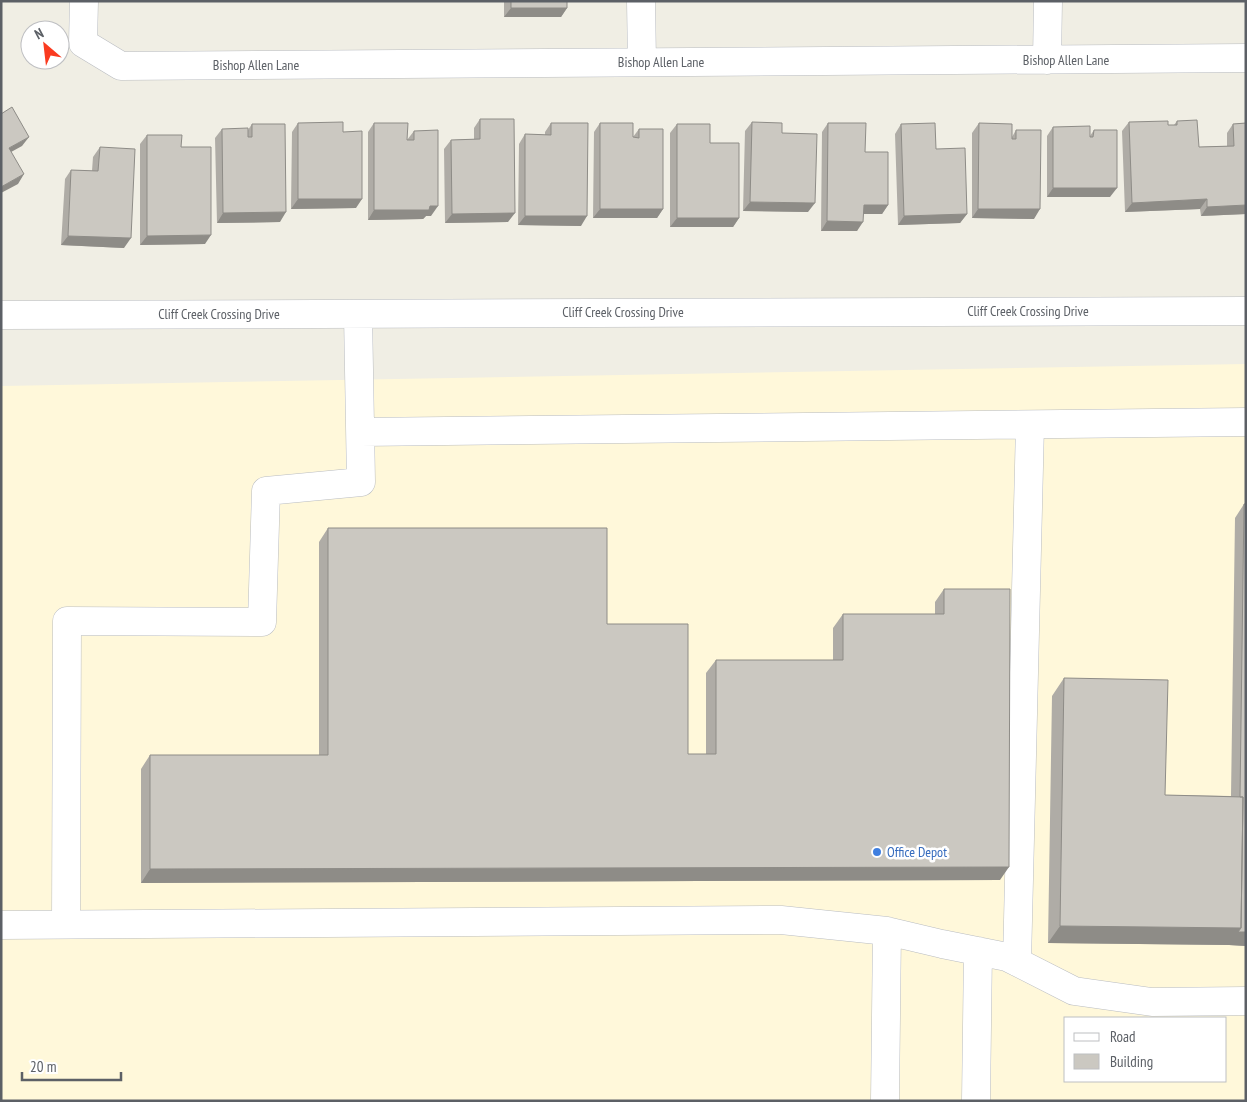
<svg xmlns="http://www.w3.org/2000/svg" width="1247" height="1102" viewBox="0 0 1247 1102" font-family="'PT Sans Narrow',sans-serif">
	<rect width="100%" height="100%" fill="#f0eee4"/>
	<path fill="#fff8da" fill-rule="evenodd" d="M1246,364V1101H1V386ZM1066,1018H1226V1081H1066Z"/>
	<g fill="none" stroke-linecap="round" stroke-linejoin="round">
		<defs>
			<path id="minor" d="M84,1L83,43L121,66L1246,58
				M641,1L642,62
				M1047,60L1048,1
				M1,315L1246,311
				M361,432L1246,422
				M66,924L67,621L262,622L266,491L361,482L358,314
				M1,925L781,920L887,931L942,944L1007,957L1074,991L1152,1002L1246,1001
				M1017,962L1030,425
				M885,1101L887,931
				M976,1101L978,951"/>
		</defs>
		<use href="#minor" stroke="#b9bcc1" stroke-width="29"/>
		<use href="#minor" stroke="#fff" stroke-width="28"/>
	</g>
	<path fill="#afaca6" d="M504,1H567V8L561,17H504Z
		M480,119L508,222L445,223L444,149L451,140L474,139V128Z
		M1177,121L1199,147L1227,146V133L1233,124L1246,123V214L1201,216L1200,209L1125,212L1122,131L1129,122L1168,125H1174Z
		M752,122L782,133L808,212L743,211L745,131Z
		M298,123L343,132L356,208L291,209L292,132Z
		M374,123L407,140L414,131L431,216H426L423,219L368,220V132Z
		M551,123L581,226L518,225L519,144L525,134L545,135V132Z
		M600,123L633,137L639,129L663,209L657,218H593L594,132Z
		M828,123L865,152L888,205L882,214H863L857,231H821L822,132Z
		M979,123L1012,137L1016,130L1034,219L972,218V133Z
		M252,124L280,222L217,223L215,138L222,129L248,130Z
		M677,124L710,143L739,218L733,227H670V133Z
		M901,124L936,149L967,214L960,223L898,225L895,134Z
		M1053,127L1090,136L1094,130L1110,197H1047V136Z
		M147,135L181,147L205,244L140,245V144Z
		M100,147L124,248L61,245L65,179L71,170L92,171L93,157Z
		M1244,504H1246V946L1229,945L1048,943L1052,696L1064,678L1165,795L1231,796L1235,518Z
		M328,528L607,624L688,754H706V673L716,660H833V628L843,614H935V602L944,589L1000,880L141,883V769L150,755H319V542Z"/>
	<path fill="#8e8c87" d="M511,8H567L561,17H504Z
		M29,137L22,146L2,157L9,148Z
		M24,174L18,184L1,193V187Z
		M1053,188H1117L1110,197H1047Z
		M298,199H362L356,208L291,209Z
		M1207,199L1200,209L1125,212L1132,203Z
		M750,202L815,203L808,212L743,211Z
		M864,205H888L882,214H857Z
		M1246,205V214L1201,216L1207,207Z
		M430,206H438L431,216H426L423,219L368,220L374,210Z
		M600,209H663L657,218H593Z
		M978,209H1040L1034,219L972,218Z
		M286,212L280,222L217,223L223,213Z
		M515,213L508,222L445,223L452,214Z
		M967,214L960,223L898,225L904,216Z
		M525,216H587L581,226L518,225Z
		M677,218H739L733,227H670Z
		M827,221L863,222L857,231H821Z
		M211,235L205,244L140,245L147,236Z
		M68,236L131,238L124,248L61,245Z
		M1009,867L1000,880L141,883L150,869Z
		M1060,926L1241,928L1246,932V946L1229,945L1048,943Z"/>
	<path fill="#cbc8c1" stroke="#8e8c87" d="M511,1H567V8H511Z
		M12,107L29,137L9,148L24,174L1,187V114Z
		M480,119H514L515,213L452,214L451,140L480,139Z
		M1197,120L1199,147L1234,146L1233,124L1246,123V205L1207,207V199L1132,203L1129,122L1168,121V125H1177V121Z
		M343,122V132L362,131V199H298V123Z
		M752,122L782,123V133L817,134L815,203L750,202Z
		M374,123H408L407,140H414V131L438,130V206H430L429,210H374Z
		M551,123H588L587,216H525V134L551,135Z
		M600,123H633V137L639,138V129H663V209H600Z
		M828,123H866L865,152H888V205H864L863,222L827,221Z
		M935,123L936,149L965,148L967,214L904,216L901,124Z
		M979,123L1012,124V139H1016V130H1041L1040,209H978Z
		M252,124H285L286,212L223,213L222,129L248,128V137H252Z
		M677,124H710V143H739V218H677Z
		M1090,126V137H1093L1094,130H1117V188H1053V127Z
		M147,135H182L181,147H211V235L147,236Z
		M100,147L135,149L131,238L68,236L71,170L98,171Z
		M1244,504H1246V932H1238L1241,928L1243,797H1240Z
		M328,528H607V624H688V754H716V660H843V614H944V589H1010L1009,867L150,869V755H328Z
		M1064,678L1168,680L1165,795L1243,797L1241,928L1060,926Z"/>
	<circle fill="#3f7fe0" stroke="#fff" stroke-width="2" cx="877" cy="852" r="5"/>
	<g text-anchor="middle" stroke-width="5" stroke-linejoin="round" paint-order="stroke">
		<g font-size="14" fill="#5c6066" stroke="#fff">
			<text x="1066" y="65">Bishop Allen Lane</text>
			<text x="661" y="67">Bishop Allen Lane</text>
			<text x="256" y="70">Bishop Allen Lane</text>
			<text x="1028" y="316">Cliff Creek Crossing Drive</text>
			<text x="623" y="317">Cliff Creek Crossing Drive</text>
			<text x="219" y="319">Cliff Creek Crossing Drive</text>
		</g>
		<g font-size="14" fill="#366cbe" stroke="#fff" text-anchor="start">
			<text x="887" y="857">Office Depot</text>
		</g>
	</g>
	<rect width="1247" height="1102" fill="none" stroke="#5c6066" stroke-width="5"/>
	<rect x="1064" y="1017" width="162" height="65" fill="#ffffff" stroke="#bebfc2"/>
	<rect x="1074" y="1033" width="25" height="8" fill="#ffffff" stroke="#bebfc2"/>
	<text x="1110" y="1042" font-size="15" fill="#5c6066">Road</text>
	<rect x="1074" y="1054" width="25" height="15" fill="#cbc8c1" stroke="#bebfc2"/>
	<text x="1110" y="1067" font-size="15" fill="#5c6066">Building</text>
	<g transform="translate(45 45) rotate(332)"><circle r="24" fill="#ffffff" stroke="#bebfc2"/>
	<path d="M0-4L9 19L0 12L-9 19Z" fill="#fa3b20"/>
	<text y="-8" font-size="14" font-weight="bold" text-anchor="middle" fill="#5c6066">N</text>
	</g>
	<path d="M22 1072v8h99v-8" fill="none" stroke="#5c6066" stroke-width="2.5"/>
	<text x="30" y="1072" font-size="15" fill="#5c6066" stroke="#ffffff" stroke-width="4" paint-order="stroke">20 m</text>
</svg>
